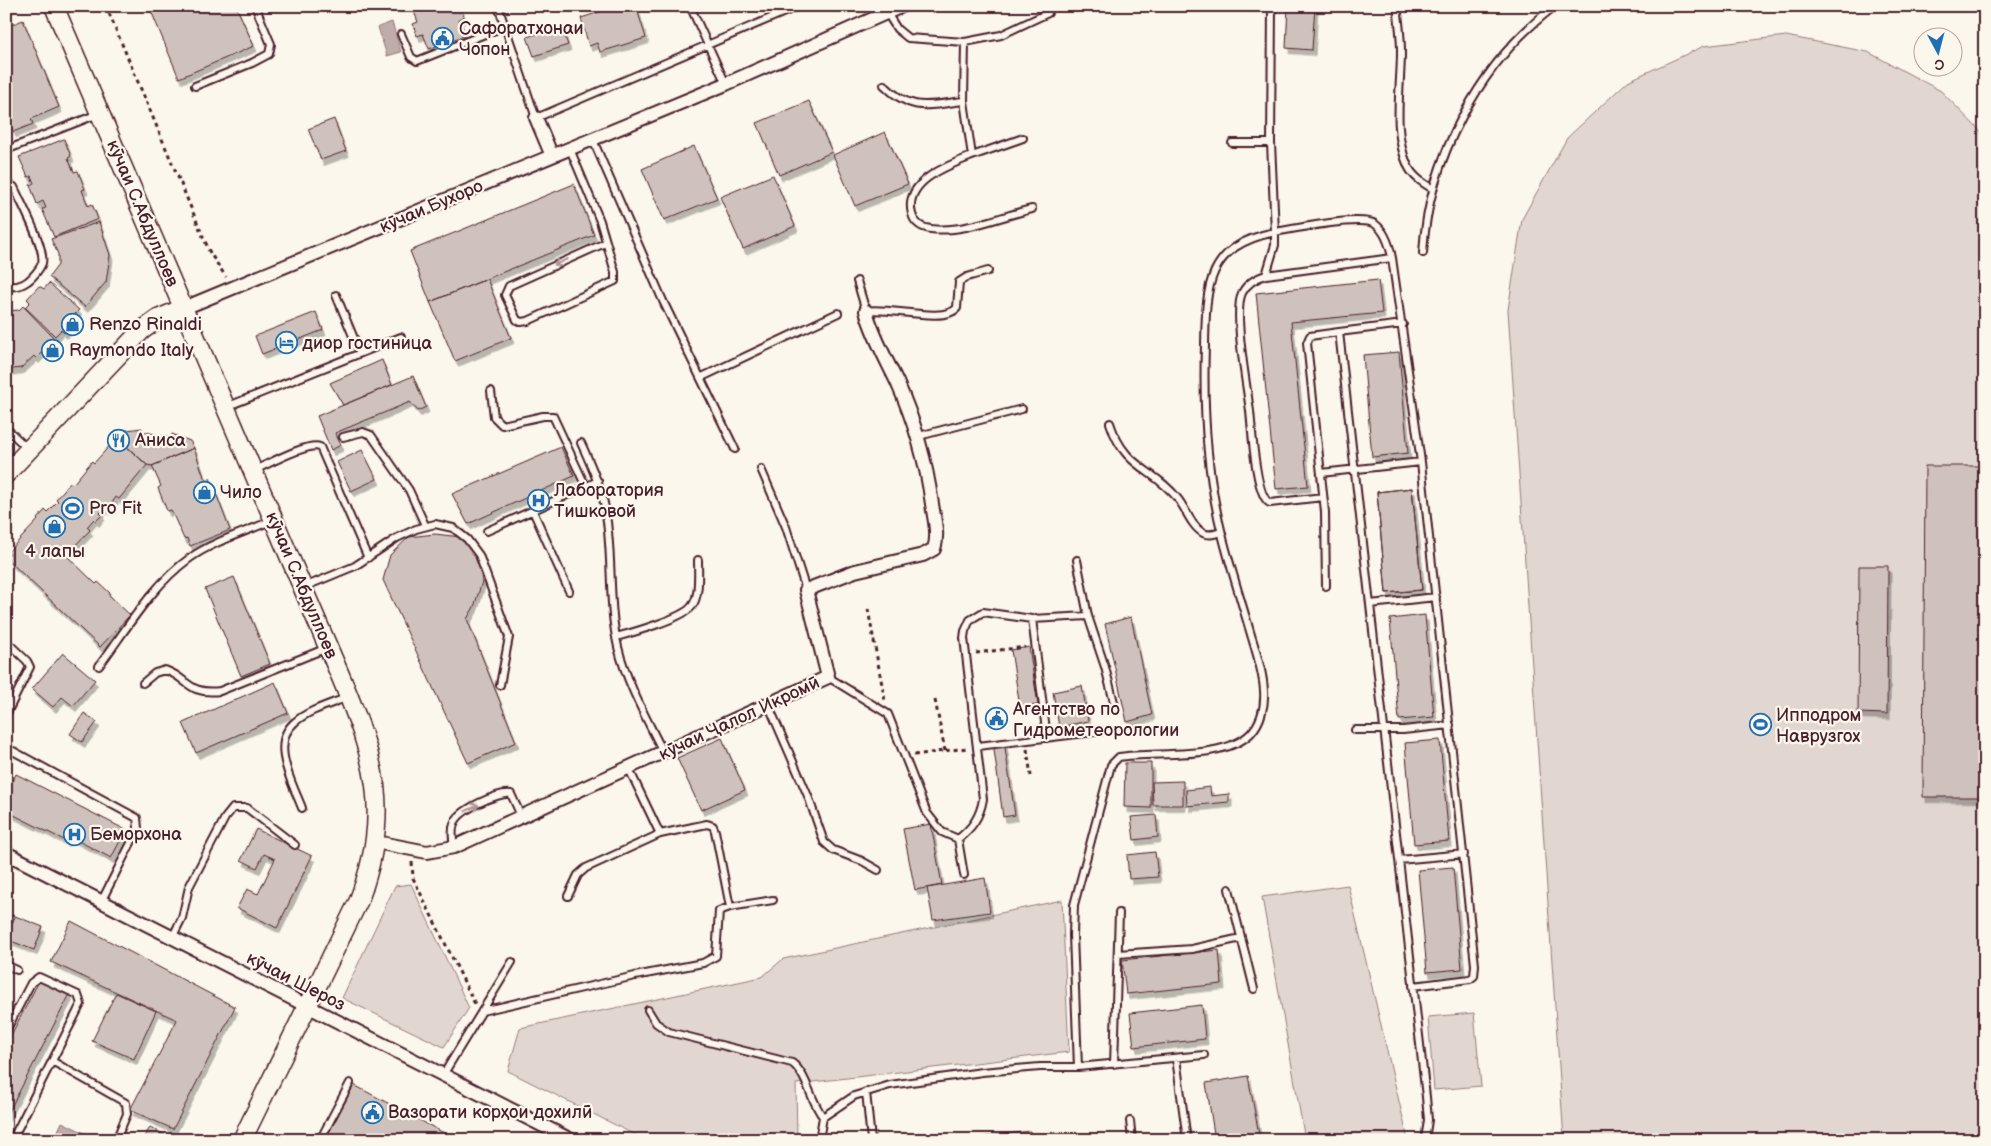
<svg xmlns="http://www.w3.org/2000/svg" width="1991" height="1146" viewBox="0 0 1991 1146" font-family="'Balsamiq Sans',sans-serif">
	<defs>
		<filter id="shadow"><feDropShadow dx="3" dy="5.5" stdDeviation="0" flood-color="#0004"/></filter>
	</defs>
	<rect width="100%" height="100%" fill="#fbf7ec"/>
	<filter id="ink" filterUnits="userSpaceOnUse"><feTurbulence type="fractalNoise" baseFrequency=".02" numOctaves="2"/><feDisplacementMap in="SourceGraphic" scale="10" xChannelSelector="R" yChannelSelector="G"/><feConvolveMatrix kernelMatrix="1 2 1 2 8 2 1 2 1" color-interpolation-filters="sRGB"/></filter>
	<g filter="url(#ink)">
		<path fill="#e2d7d0" stroke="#967b7e" d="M1786,36L1868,52L1941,91L1985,136V1140H1564L1508,310L1522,219L1567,138L1628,81L1704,46Z
			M411,884L469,1008L444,1047L342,998L395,886Z
			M1348,885L1406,1131L1408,1140H1305L1262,897Z
			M1062,900L1069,1052L796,1084L797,1140H645L508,1071L520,1028L762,977L783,959Z
			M1474,1013L1481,1086L1434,1090L1428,1017Z"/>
		<path fill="#bfadaa" stroke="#907477" d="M392,22L401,52L387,56L378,27Z
			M62,1122L97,1139V1140H71L57,1133Z"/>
		<path fill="#cfc2bc" stroke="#4a1f2b" filter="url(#shadow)" d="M149,6H236L254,46L179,78Z
			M412,6H460L464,17L459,19L465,35L429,49L423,34L417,36L413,24L418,22Z
			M618,6H636L646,38L600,52L597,43L589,46L581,18Z
			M1288,6H1315L1312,50L1286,48Z
			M23,20L59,107L31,119L33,124L13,132L10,124L6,126V27Z
			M561,26L568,45L534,56L527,37Z
			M809,101L832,152L779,175L757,123Z
			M334,119L346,151L321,160L308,129Z
			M885,132L908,184L855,206L833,155Z
			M64,139L71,156L68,158L74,172L78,171L85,189L82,190L88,206L92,204L98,219L54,237L42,209L46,208L43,201L37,204L30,185L34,183L31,176L28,177L19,157Z
			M694,146L717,198L664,220L642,169Z
			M773,175L795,226L743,249L720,197Z
			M574,184L594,235L430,302L410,251Z
			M99,222L110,255L106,282L85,307L49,277L58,265V254L51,239Z
			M487,279L511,338L455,361L430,302Z
			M1378,280L1382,313L1291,322L1308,486L1276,489L1256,293Z
			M49,283L79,310L74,315L78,318L64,333L61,330L55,336L25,307L30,302L27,299L39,286L44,289Z
			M23,306L53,337L47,343L49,345L36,358L34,356L21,368L6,370V311L19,310Z
			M316,312L323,330L262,354L255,336Z
			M1399,352L1408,453L1372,457L1363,355Z
			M382,360L392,385L343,405L330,383Z
			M413,376L426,407L418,411L410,402L335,433L341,445L331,450L317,416Z
			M142,428V431L171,438L172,434L190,441L194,448L152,466L147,465L115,436L119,431Z
			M115,436L147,465L119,499L116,497L107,510L105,508L100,513L102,515L96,521L94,519L87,527L90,530L66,555L96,584L98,582L110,593L109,595L130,615L100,647L6,558L10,554L8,552L38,520L37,519L45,510L47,512L58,501L56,499L71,482L73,484L92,461L94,463L113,442L111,440Z
			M561,447L574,476L468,524L452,494Z
			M194,448L205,480L210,478L230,530L190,546L187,538L184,539L171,510L167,511L158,488L161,486L152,466Z
			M362,450L377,479L351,491L337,462Z
			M1925,466H1985V797H1923Z
			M1412,488L1422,590L1386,593L1377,492Z
			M1412,488L1422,590L1386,593L1377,492Z
			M435,534L461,537L479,559L482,582L474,607L467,619L516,742L468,763L383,580L390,555L409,537Z
			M1859,566H1888L1887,714L1858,713Z
			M234,577L270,664L241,676L205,589Z
			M1425,615L1434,717L1399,720L1390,619Z
			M1131,617L1152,715L1127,722L1105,624Z
			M1029,647L1038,705L1020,707L1011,650Z
			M63,653L95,680L73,706L62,697L53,707L32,689Z
			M275,682L288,713L196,753L183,723Z
			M1082,686L1088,721L1059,727L1053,692Z
			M84,713L97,722L82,742L70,734Z
			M722,738L745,790L701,810L677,758Z
			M1440,740L1449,841L1414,844L1405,743Z
			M1004,741L1015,815L1003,817L993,742Z
			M1125,763H1151V808L1124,807Z
			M16,774L126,830L111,858L69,836L66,841L6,811V788L9,789Z
			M1183,781V805H1153L1152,782Z
			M1210,787L1211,796L1229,794V802L1187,806L1186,790Z
			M1156,815L1158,837L1134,840L1131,817Z
			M931,824L942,885L915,890L903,829Z
			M256,829L312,856L277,928L237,908L247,889L258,894L275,859L264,854L257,868L241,860Z
			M1155,852L1158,877L1129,879L1127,855Z
			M1453,867L1462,969L1427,972L1418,870Z
			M985,878L990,912L933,920L927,888Z
			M6,913L15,916L6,937Z
			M15,916L43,927L34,950L6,939Z
			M71,921L235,1007L173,1129L130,1110L177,1020L51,962Z
			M1219,950L1222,984L1126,994L1122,960Z
			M40,979L70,994L6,1117V1045Z
			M116,993L156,1011L134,1059L92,1041Z
			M1202,1005L1205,1039L1134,1047L1130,1013Z
			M1248,1076L1260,1140H1215L1206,1083Z
			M354,1085L457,1140H325Z
			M150,1127L174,1140H143Z
			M1030,1131L1031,1140H961Z"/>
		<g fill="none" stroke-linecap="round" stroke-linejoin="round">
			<defs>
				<path id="lane" d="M498,6L536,118L799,6
					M690,6L726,84
					M1397,6C1399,21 1401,37 1401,52C1401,89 1392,132 1408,166C1413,177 1423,183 1433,189
					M887,13L897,29L908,38L965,42L1001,35L1048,13
					M401,34L411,57L417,61L505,26
					M965,42L964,101L972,156C949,165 903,181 912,214C914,223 922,228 931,229C964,233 1001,216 1032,209
					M884,85C912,113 928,105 964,101
					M195,86L252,63L269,54L271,44L255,6
					M593,140L663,301L735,449
					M1232,143H1271
					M570,149L600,221L615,272V281L528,321L521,322L517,320L505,295L509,286L605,243
					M6,150L98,114
					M972,156L1023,138
					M6,183L14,187C21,203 46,248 42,263C40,269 33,277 28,281C21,286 14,288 6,285
					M1423,253C1428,160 1480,62 1555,6
					M1266,275L1275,245V232C1293,229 1361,215 1375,224C1385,231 1390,247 1392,258L1421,462L1475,965L1474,976L1470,979L1413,986
					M857,281L866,311C887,306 944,324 957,308L959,282L967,277L988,271
					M336,295L360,353
					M1403,324L1339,332L1426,1097L1428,1120L1425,1140
					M702,377L838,313
					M491,391L494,417L502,425L543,416H553L586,487
					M226,407L401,337
					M1110,423C1125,470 1153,467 1178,499C1186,509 1191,526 1203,533C1209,536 1215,534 1221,532
					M6,428L29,450
					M919,436L1022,409
					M343,437L363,432L371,435L409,490L425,525
					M581,443C590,463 599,482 604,503C614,550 607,600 618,647C627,684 647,719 663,752
					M761,469L786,527L806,590
					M255,470C268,464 308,442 320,447L368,558
					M1321,473L1421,462
					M1323,497L1270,503C1255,497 1252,428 1250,411C1247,387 1233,313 1242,293C1247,283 1256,278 1266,275L1392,258
					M533,511L569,591
					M487,531L598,481
					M1077,560L1088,616
					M1326,586L1325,512L1307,343L1310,336L1339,332
					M304,587L355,566L397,538L416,529L435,524L453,528L467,539L479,555L509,637L500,685
					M1370,604L1436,597
					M1032,619L1047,738
					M616,637C631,633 684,618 692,606C700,596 698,573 698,560
					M6,641L27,661L30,667L6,715
					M99,666C126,630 152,585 190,558C214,541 246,532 273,520
					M828,677L888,714L927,813L942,832L958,839C972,828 980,817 983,799L964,638L965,631L970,620L983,612L1032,619L1088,616L1105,667L1116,710
					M143,683L155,673L165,670C189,678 187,695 220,691L327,648
					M768,704L808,796L824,842L833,850L862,861L878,870
					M1355,730H1403L1450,725
					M978,746L1102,731
					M13,751L137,818L138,828L135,835L101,902
					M302,808C293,784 269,743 295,722C309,710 331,704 348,697
					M958,839L964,875
					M454,847C453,840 451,831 454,824C458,810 498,792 511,794L522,818
					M1399,860L1464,854
					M1229,889L1254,989
					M568,896L578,875L586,868L660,834
					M730,907L773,900
					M172,938L182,918L189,887L225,818L233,808H247L295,845
					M1118,954L1192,949L1241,938
					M6,965L17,970
					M648,1010L656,1023L669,1032L792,1063C807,1074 810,1100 823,1117
					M482,1011L635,976L703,963L716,956L719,911L730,907L715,831L713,826L707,824L660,834L629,769
					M6,1031L31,983L39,977L78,995L81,1004L52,1061
					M1176,1058L1187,1140
					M1114,1064L1119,913
					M1078,1067L1204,1055
					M443,1075L512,962
					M866,1092L871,1140
					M1130,1121L1132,1140
					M12,1140L52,1061L126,1103L127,1114L116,1140
					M320,1140L350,1083
					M819,1140L823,1117L854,1096L890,1085L982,1072L1040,1067H1078L1073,935L1074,905L1111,765L1119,757C1155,751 1224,761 1251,733C1261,722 1265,706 1264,691C1263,670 1255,649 1249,628C1240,597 1230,566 1222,534C1206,472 1203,409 1205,346C1206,286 1206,246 1275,232L1271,143L1272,6"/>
				<path id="street" d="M536,118L552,156
					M184,308L726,84L902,6
					M376,842L427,852L454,847L828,677L806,590L855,571L923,555L934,549C939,535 934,518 932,504C926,460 915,422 897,382C886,359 873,336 866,311
					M6,853L571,1140"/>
				<path id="secondary" d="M54,6L340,675C375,759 392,811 359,900L242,1140
					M6,474L141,331L158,319L184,308"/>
			</defs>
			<use href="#lane" stroke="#4a1f2b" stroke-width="10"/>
			<use href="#street" stroke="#4a1f2b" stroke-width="16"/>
			<use href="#secondary" stroke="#4a1f2b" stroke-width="21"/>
			<path stroke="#4a1f2b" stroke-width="3" stroke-dasharray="4 4" stroke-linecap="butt" d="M106,6L210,253L226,277
				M868,609L885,701
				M976,653L1025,647
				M935,700L945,751
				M1027,749L1031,776
				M914,755L967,748
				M412,862L413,878L475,1004"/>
			<use href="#lane" stroke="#fbf7ec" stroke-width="6"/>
			<use href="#street" stroke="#fbf7ec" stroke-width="12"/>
			<use href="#secondary" stroke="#fbf7ec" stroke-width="18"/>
		</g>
		<defs><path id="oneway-shaft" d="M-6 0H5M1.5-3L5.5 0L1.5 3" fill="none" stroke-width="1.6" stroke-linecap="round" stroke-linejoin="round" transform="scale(1.25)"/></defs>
		<g stroke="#ab9695">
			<use href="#oneway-shaft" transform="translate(561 262) rotate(156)"/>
			<use href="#oneway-shaft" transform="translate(472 808) rotate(-26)"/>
		</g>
	</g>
	<defs>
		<symbol id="civic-ring" viewBox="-11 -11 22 22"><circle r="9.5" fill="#fbf7ec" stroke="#1f6fb2" stroke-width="1.5"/><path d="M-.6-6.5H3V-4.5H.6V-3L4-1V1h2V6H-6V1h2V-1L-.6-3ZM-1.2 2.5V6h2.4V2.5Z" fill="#1f6fb2"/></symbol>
		<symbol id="shop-ring" viewBox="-11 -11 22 22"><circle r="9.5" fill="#fbf7ec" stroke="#1f6fb2" stroke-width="1.5"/><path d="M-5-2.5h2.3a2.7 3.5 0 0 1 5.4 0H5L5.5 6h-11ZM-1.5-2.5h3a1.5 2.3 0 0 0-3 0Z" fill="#1f6fb2"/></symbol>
		<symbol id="hotel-ring" viewBox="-11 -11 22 22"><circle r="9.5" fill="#fbf7ec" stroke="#1f6fb2" stroke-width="1.5"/><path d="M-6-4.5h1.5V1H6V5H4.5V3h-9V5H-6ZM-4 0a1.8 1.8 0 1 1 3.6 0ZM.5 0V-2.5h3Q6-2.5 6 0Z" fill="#1f6fb2"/></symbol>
		<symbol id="restaurant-ring" viewBox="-11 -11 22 22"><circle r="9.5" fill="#fbf7ec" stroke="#1f6fb2" stroke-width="1.5"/><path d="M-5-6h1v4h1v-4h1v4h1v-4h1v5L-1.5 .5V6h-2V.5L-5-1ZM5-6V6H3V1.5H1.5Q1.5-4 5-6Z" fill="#1f6fb2"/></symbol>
		<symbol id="hospital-ring" viewBox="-11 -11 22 22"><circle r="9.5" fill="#fbf7ec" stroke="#1f6fb2" stroke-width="1.5"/><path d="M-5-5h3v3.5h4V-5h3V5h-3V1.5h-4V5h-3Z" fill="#1f6fb2"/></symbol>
		<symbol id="stadium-ring" viewBox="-11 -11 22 22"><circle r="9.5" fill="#fbf7ec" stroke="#1f6fb2" stroke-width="1.5"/><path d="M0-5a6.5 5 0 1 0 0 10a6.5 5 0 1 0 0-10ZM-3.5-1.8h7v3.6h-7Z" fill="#1f6fb2"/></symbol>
	</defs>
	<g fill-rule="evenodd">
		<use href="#civic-ring" x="430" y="26" width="25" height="25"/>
		<use href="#shop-ring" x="60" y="312" width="25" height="25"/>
		<use href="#hotel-ring" x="274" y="330" width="25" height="25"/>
		<use href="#shop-ring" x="40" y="338" width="25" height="25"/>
		<use href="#restaurant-ring" x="106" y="428" width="25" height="25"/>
		<use href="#shop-ring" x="192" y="480" width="25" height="25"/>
		<use href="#hospital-ring" x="526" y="488" width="25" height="25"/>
		<use href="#stadium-ring" x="60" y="496" width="25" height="25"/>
		<use href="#shop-ring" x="42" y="514" width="25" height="25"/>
		<use href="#civic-ring" x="984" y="706" width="25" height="25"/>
		<use href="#stadium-ring" x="1748" y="712" width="25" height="25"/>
		<use href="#hospital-ring" x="62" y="822" width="25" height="25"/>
		<use href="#civic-ring" x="360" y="1100" width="25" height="25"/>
	</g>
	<g text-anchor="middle" stroke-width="4.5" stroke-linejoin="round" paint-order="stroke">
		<g font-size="18" fill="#4a1f2b" stroke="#fbf7ec" text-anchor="start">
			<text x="459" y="34">Сафоратхонаи<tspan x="459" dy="21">Чопон</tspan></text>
			<text x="89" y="330">Renzo Rinaldi</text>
			<text x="302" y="349">диор гостиница</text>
			<text x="69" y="356">Raymondo Italy</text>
			<text x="135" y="446">Аниса</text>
			<text x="554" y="496">Лаборатория<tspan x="554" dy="21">Тишковой</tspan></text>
			<text x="220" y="498">Чило</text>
			<text x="89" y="514">Pro Fit</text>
			<text x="55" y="557" text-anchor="middle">4 лапы</text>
			<text x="1013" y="715">Агентство по<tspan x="1013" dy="21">Гидрометеорологии</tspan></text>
			<text x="1776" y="721">Ипподром<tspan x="1776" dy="21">Наврузгох</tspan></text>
			<text x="90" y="840">Беморхона</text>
			<text x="388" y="1118">Вазорати корҳои дохилӣ</text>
		</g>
		<g font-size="18" fill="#4a1f2b" stroke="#fbf7ec">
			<text transform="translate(431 206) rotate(-23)" y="6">кӯчаи Бухоро</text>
			<text transform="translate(143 213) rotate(67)" y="6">кӯчаи С.Абдуллоев</text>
			<text transform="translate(302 585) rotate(67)" y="6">кӯчаи С.Абдуллоев</text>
			<text transform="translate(739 718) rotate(-25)" y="6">кӯчаи Ҷалол Икромӣ</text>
			<text transform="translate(296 981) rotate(27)" y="6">кӯчаи Шероз</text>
		</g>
	</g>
	<rect width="1991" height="1146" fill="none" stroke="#fbf7ec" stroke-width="25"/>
	<rect x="12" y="12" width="1966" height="1121" fill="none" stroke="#4a1f2b" stroke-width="2" filter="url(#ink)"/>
	<g transform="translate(1938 52) rotate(173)"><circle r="24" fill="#fbf7ec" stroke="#b4a19f"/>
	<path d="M0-4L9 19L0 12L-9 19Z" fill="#1f6fb2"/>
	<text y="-8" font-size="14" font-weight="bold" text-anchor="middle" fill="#4a1f2b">С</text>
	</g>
</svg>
